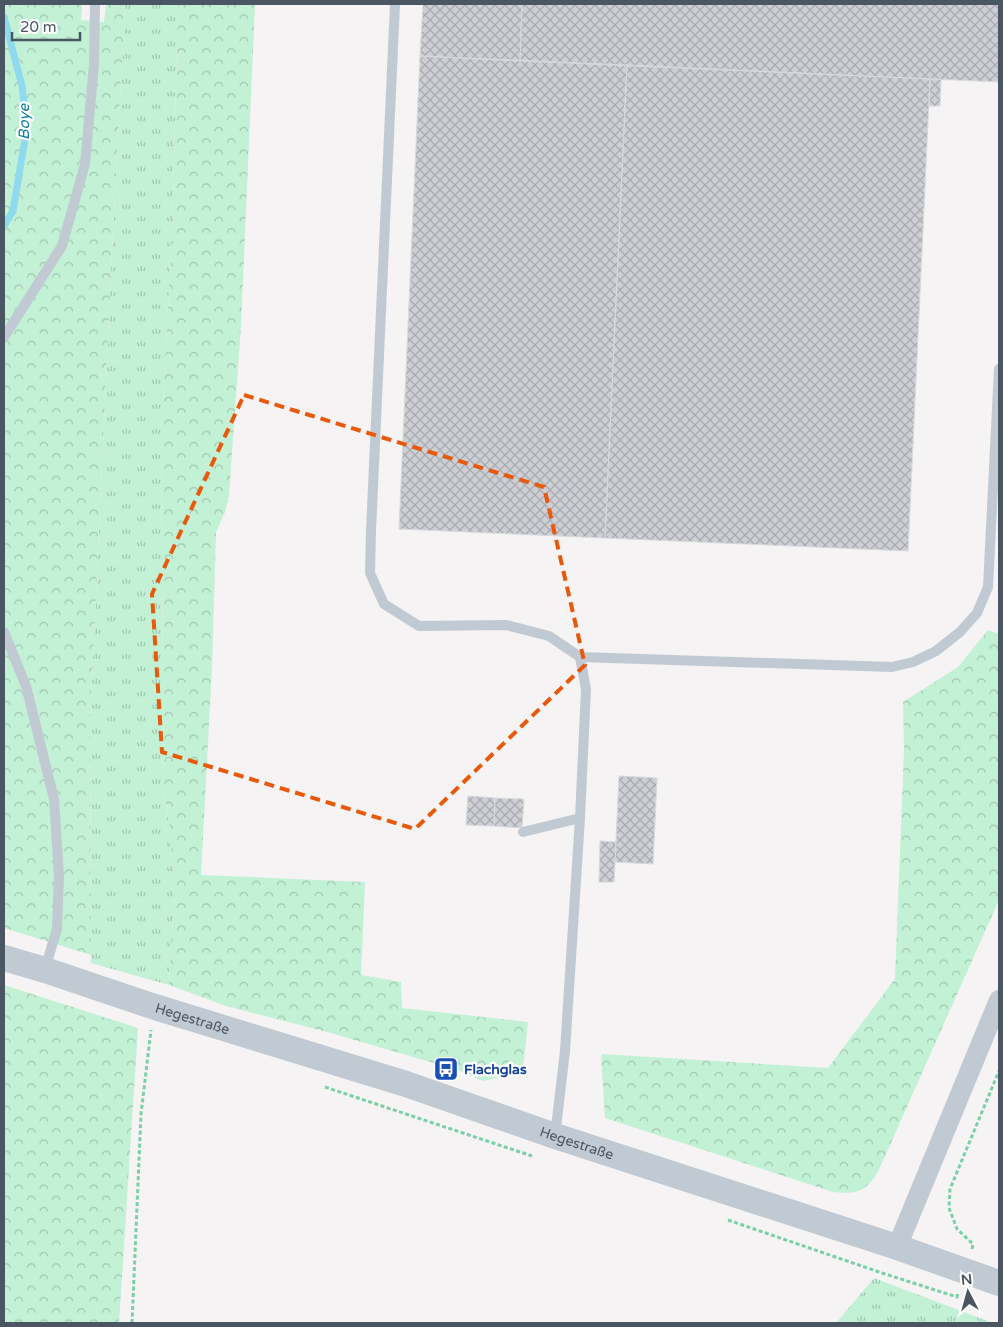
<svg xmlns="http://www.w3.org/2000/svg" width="1003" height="1327" viewBox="0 0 1003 1327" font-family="'Varela Round',sans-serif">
	<defs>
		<pattern id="grass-tufts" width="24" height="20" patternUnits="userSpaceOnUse" patternTransform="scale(1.25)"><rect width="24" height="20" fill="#c3f1d5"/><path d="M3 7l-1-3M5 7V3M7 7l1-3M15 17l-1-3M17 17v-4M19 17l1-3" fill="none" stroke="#a0c6b0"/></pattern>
		<pattern id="forest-crowns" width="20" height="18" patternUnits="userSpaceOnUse" patternTransform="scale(1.25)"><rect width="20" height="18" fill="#c3f1d5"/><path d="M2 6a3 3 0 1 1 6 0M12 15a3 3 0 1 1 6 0" fill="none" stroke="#a0c6b0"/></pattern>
		<pattern id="building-cross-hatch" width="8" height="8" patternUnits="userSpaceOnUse" patternTransform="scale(1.25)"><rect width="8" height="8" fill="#cdcfd5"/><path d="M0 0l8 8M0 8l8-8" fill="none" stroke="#a8abb0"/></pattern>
	</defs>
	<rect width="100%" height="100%" fill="#f5f3f3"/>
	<path fill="url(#grass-tufts)" d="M125,4H178L172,235L161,438L164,790L170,830L174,893L169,985L91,963L90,722L112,250Z
		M874,1278L993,1323H836Z"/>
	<path fill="url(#forest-crowns)" d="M4,4H80L82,8L81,20L104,22L106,4H125L112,250L90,722L91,955L4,928Z
		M178,4H255L241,326L229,495L225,512L216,532L212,667L201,875L365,882L361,975L401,982L402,1008L528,1022L523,1068L508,1075L483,1081L458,1070L327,1032L226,1006L169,985L174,893L170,830L164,790L161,438L172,235Z
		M988,630L999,634V900L878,1172C865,1193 856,1194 833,1192L605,1118L601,1054L828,1068L895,979L904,750L903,702L958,667Z
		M4,985L138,1028L119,1323H4Z"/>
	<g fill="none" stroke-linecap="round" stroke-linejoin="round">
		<path stroke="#90daee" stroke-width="7" d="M4,17L22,86L27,127L13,211L4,226"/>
	</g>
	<path fill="url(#building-cross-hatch)" stroke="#d7d9de" d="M423,4H522L520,61L420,56Z
		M522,4H999V82L520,61Z
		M420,56L627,65L605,538L399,529Z
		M627,65L930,79L908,551L605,538Z
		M930,79H941L940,106H929Z
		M619,776L657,778L653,864L615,862Z
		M468,796L495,798L494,826L466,825Z
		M495,798L524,799L522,828L494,826Z
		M600,841L616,842L614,882H599Z"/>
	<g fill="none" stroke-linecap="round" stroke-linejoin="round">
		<path stroke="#7ad0a6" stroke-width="3" stroke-dasharray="4 2.5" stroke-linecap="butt" d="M325,1087L532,1156
			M728,1220L882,1273L957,1297L958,1293
			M972,1249L973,1244L957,1229L949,1208L950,1189L999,1071
			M132,1323L141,1114L151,1030"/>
		<path stroke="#c1cad2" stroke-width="10" d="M395,4L371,531L370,573L384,604L419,626L506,625L549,636L580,657L586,689L580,818L565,1051L555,1136
			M4,337L62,246L85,164L94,64L95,4
			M4,632L26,686L54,799L59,877L57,929L45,969
			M580,657L892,667L913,662L936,651L960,632L977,613L988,587L999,369
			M523,832L580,818"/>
		<path stroke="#c1cad2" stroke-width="20" d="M897,1247L999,1000"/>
		<path stroke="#c1cad2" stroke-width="26" id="s1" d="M4,958L45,970L155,1007L406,1084L555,1136L897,1247L999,1283"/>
	</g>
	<path fill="none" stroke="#e8590c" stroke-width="4" stroke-dasharray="10 6" stroke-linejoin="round" d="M244,395L544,487L585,665L415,829L162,752L152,594Z"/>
	<defs>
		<symbol id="bus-square" viewBox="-11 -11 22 22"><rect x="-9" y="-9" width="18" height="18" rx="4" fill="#1a4fb4" stroke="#fff"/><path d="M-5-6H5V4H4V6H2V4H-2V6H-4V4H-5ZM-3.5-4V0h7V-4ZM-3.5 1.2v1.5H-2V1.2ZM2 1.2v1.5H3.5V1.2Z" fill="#fff"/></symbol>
	</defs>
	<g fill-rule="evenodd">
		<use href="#bus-square" x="432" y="1055" width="28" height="28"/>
	</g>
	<g text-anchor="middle" stroke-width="4.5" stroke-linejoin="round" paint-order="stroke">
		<g font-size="14" fill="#4a5661" stroke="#fff">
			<text dy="5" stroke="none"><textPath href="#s1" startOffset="198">Hegestraße</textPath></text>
			<text dy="5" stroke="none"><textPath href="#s1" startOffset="602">Hegestraße</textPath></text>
		</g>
		<g font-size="14" font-weight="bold" fill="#164399" stroke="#fff" text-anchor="start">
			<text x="464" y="1074">Flachglas</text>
		</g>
		<g font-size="15" font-style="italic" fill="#0c7c9b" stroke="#fff">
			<text transform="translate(24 122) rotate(-90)" y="5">Boye</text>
		</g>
	</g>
	<rect width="1003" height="1327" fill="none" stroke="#4a5661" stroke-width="10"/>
	<g transform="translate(968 1292) rotate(354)" stroke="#ffffff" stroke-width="4" paint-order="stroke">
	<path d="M0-4L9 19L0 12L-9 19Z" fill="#4a5661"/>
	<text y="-8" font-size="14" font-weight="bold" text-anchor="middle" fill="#4a5661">N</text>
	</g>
	<path d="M12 32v8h68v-8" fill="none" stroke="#4a5661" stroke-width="2.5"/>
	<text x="20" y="32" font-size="15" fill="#4a5661" stroke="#ffffff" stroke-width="4" paint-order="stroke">20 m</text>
</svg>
